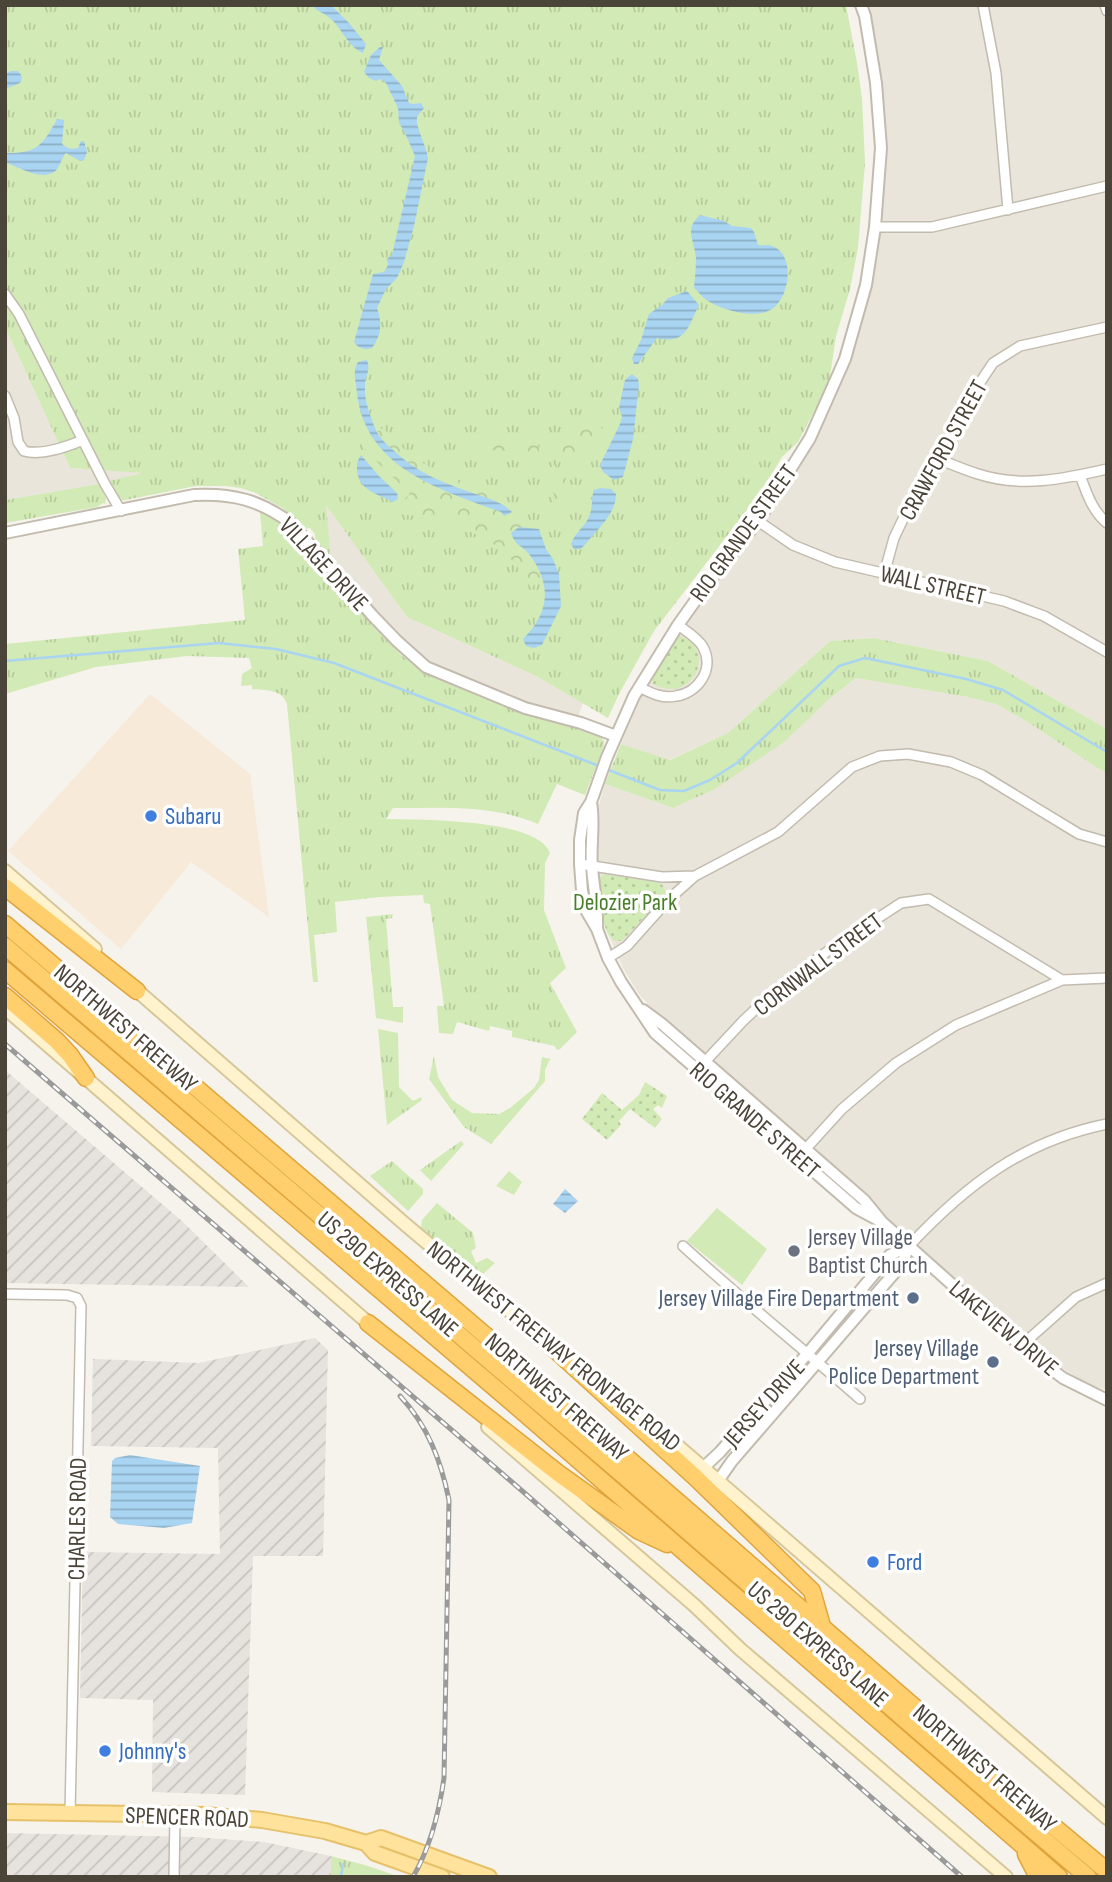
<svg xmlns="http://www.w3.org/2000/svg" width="1112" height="1882" viewBox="0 0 1112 1882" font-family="'Sofia Sans Condensed',sans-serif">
	<defs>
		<pattern id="industrial-furrows" width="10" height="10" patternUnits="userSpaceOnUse" patternTransform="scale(1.75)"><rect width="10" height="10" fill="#e6e2dd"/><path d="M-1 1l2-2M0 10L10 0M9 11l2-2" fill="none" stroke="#c7c3be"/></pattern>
		<pattern id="grass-tufts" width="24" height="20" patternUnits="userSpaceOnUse" patternTransform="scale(1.75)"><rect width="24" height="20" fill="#d2eab5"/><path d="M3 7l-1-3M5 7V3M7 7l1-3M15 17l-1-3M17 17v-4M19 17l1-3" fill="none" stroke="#b6ca9c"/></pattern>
		<pattern id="forest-crowns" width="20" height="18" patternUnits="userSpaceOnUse" patternTransform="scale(1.75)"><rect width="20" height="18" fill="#d2eab5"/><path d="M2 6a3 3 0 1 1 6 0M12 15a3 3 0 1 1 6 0" fill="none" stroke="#b6ca9c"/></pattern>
		<pattern id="park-dots" width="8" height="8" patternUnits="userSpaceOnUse" patternTransform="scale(1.75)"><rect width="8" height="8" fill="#d2eab5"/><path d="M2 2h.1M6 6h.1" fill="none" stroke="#b6ca9c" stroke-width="1.8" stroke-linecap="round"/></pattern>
		<pattern id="water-rules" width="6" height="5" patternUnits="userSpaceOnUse" patternTransform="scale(1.75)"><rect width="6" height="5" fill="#a9d4f2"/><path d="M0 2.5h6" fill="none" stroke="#8caec5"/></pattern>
	</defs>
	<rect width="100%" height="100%" fill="#f6f3ec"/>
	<path fill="#eae5da" d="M866,5H1107V729L988,661L874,638L830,641L728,733L669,760L621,744L641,697L651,681L653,684L676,638L689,617L754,535L784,494L806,457L834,401L861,326L874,273L879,239L885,152Z
		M5,327L70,468L147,473L99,484L5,500Z
		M325,503L407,617L536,676L583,703L578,717L526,703L430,663L417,654L403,641L331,559Z
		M856,678L968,697L996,704L1026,721L1099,769L1107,772V1390L1090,1385L1057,1365L1017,1333L924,1252L857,1189L657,1014L638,993L624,970L609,936L612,939L597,880L595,851L598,808L605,784L673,808L715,789Z"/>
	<path fill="#f7ead8" d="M150,694L250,774L269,917L191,862L121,949L8,851Z"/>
	<path fill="url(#industrial-furrows)" d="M5,1070L183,1222L249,1287L5,1283Z
		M315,1338L328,1350L323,1556H253L245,1795L152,1792L153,1700L80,1698L83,1552L220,1554L218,1448L91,1446L93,1359L199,1363Z
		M5,1833L195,1837L264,1842L331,1856V1877H5Z"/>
	<path fill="url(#grass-tufts)" d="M5,5H846L857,63L862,98L865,163L858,248L850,289L836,336L829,383L798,442L782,457L760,493L654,631L619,694L608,718L536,676L407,617L326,505L331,559L316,543L315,534L310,528L303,529L284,509L256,493L240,488L226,486H196L120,501L109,481L143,473L70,468L5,327Z
		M99,484L106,498L105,504L103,503L97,507L5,523V500Z
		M260,512C280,523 306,537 310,561L317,567L319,564L321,565L401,655L419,668L435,678L504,706L600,736L604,741V746L585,795L557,784L538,824C491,804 443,808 393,808L386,819C419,820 537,818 550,853L545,863L544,910L566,968L550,983L577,1032L559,1050L556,1049L555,1046L512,1037V1031L490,1026L489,1031L457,1022L453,1034L439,1033L437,1006H444L430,904L424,903L423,895L379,897L335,902L337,932L314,935L318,982H313L287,704C282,689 266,690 252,689V685L241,686L242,674L252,668L249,658L187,656L96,667L5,694V644L245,620L238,549L263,546Z
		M874,638L988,661L1107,729V772L1099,769L1026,721L996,704L968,697L856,678L829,699L784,742L715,789L673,808L605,784L621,744L670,760L728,733L830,641Z
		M393,914L392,918L386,919L393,1007H403V1023L376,1018L366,917Z
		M378,1029L398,1033L399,1087L413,1101L421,1097L422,1100L387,1125Z
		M434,1056L438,1077L452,1100L472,1113L499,1114L510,1108L534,1088L539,1080L542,1057L550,1059L545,1070V1081L491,1144L464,1127L429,1079Z
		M461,1141L464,1144L431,1181L420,1170Z
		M392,1161L423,1189V1194L408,1211L370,1176Z
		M509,1171L522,1182L514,1195L496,1186Z
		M437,1203L473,1233L476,1248L471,1251L476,1263L487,1258L495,1263L481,1276L421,1228L422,1220Z
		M331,1856L368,1866L400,1877H331Z"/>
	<path fill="url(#forest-crowns)" d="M597,421L604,432L595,440H591L578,466L568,464L561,452L563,444L573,427Z
		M383,428C393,438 403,449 415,458C448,481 495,486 521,519C530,531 539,558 546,573L531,588C523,574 516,563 504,552C482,532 435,517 406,515L398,505L410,494L369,454L360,442Z
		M494,434L538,444L539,452L480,450L473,439Z
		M556,464L566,478L561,495V516H554V494L546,489L542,473Z"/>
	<path fill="url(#park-dots)" d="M680,636C718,649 693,706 653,684L651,678L676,638Z
		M604,874L656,882C663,884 667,888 664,896L622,941C617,941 615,942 611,938C602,929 598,893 597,880Z
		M645,1082L667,1096L662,1108L658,1105L653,1109L662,1119L655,1128L630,1109L619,1121L621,1125L607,1140L582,1119L602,1093L622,1110L639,1095Z"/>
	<path fill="#d2eab5" d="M717,1208L767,1249L742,1285L687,1241Z"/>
	<path fill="url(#water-rules)" d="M312,5H331L349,23L366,44L363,53C347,46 343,30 331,19C325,13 317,12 312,5Z
		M380,47H383L379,60L402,86L409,103L413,104L421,103L424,108C422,111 418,114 417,118C415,125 427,148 428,158L414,226L404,262L397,278L386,289L377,308C382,323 382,334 372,348C364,350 359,349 354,342L373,274L384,272L388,265L387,259L392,255L415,156L405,133L399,123L398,108L386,83L380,79L376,81L369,78L364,72L371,55Z
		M11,71H18C22,75 23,78 20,83L5,89V74Z
		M57,119L64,120L62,144C67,148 71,150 78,148L81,141H84L87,152L84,160L80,161L66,153C61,158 60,168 54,172C40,181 19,167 5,162V153C37,154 43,145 57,119Z
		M700,215L724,221L732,226L751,228L754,232L758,245C762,246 766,245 769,245C796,251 791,296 772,309C755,320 720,310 705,299C701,296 698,291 694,288C695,278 696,268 696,258C694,240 684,229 700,215Z
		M687,291L699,305C688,327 686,345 657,338L638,364H634L632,358L641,340L649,314L662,305L668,298Z
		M367,360C371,371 365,376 365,386C364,400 370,415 375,428C378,436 386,444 392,449C417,473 441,482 473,493C488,499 499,500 512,512L504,516L501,512C441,490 365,468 357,393C356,381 352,372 358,362Z
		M632,374L638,379L639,385L633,439L623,477L614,480L603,472L600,465L620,424L622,416L619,408L625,380Z
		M361,455L379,476L397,493L398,499L393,502C384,497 373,494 366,488C356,480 354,464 361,455Z
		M600,488L611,489L616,494C616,515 596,530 584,546L580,549H574L571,544C575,532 587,525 590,514C593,506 591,498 594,490Z
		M519,527L539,529L546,549L553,559L559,574L561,606L542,645L534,648L526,646L523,639C550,613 552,584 529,554C521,544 516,547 511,533Z
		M565,1189L578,1201L565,1213L553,1204Z
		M130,1455L200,1466L192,1523L164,1528L118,1524L110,1517L112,1461L115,1458Z"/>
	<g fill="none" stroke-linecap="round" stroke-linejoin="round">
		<path stroke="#a9d4f2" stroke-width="2.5" d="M5,661L219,643L276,649L334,663L599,766
			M606,769L660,790L684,791L710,780L737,763L839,666L865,658L966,679L1003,690L1107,752
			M341,1877L343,1864"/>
		<defs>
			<path id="minor" d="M983,5L996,73L1008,210
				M1105,5L1107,11
				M875,227H932L1107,186
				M5,294L19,314L105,484L121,511
				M5,396L14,418L18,442L24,451C42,456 66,447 83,440
				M938,459C951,464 965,470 978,474C1021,488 1064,479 1107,469
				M1080,475C1086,492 1093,512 1107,523
				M758,521L793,545L835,562L1004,601L1044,616L1107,652
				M884,574L894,538L904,517L979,384L993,363L1020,346L1107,327
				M639,687C651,693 662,699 676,696C698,693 715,669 703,647C698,638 686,631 678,625
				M580,864L662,877L695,876L778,832L852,767L880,756L908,754L951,762L982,775L1079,834L1107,842
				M608,958L627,946L668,900L695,876
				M701,1066L743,1021L777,989L832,948L901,903L929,899L1062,980
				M802,1153L842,1109L896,1063L956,1025L1062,980L1107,978
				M683,1246C741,1299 802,1348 860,1399
				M909,1246C966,1185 1023,1141 1107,1124
				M5,1294L67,1295L77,1298L81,1306L70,1813
				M1021,1346L1076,1297L1107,1283
				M174,1877L175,1815"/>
			<path id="tertiary" d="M861,5L865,16L876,83L881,148L875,227L866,285L845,359L810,438L758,521L710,580L678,625L634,696L607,757L591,802L584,813L580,840V864L582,891L587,912L597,929L608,958L621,982L655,1033L856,1208L882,1222
				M5,533L194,495C233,493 259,500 291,523L372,615L397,641L426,667L525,708L581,723L616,736
				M591,802C595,824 590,846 592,868C594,889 598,908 597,929
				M643,1010L662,1024L864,1200L882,1222L1021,1346L1063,1378L1107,1400
				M703,1468L720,1452L808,1353L890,1255L909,1246
				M718,1481L732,1461L902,1264L909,1246"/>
			<path id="secondary" d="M5,871L95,949
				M133,987L406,1225L482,1289L534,1330
				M5,1008L374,1328
				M609,1389L657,1428L1107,1818
				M488,1427L694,1605L740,1649L1006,1877"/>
			<path id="primary" d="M5,1812L205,1815L262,1820L325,1831L366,1843L375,1853L442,1877
				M366,1843L381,1838L489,1877"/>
			<path id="motorway" d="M5,887L137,991
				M5,924L541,1383L1010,1790L1107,1871
				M5,946L624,1476L1015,1815L1088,1877
				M5,970L508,1399L1059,1877
				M5,996L57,1041L70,1055L86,1078
				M368,1323L558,1473L639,1531L667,1544
				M529,1326L696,1478L812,1591L822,1626
				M1026,1854L1038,1877"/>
		</defs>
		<use href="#minor" stroke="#c2bbae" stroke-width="12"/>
		<use href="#tertiary" stroke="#c2bbae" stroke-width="14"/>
		<use href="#secondary" stroke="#d6c79b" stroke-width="16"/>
		<use href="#primary" stroke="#e6c16a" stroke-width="18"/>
		<use href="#motorway" stroke="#e0a43c" stroke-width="19"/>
		<use href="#minor" stroke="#fff" stroke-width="9"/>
		<use href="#tertiary" stroke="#fff" stroke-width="10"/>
		<use href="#secondary" stroke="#fff3cd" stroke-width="12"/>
		<use href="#primary" stroke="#ffe39c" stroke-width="14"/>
		<use href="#motorway" stroke="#ffcf6e" stroke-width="16"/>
		<defs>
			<path id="rail" d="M5,1044L520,1489L962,1877
				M400,1396C428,1426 441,1461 449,1500L444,1778C439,1813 431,1846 413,1877"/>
		</defs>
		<use href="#rail" stroke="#9a9a9a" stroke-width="5"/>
		<use href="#rail" stroke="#fff" stroke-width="2.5" stroke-dasharray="8" stroke-linecap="butt"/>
	</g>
	<g fill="#3f7fe0" stroke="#fff" stroke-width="2.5">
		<circle cx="151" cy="816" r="7"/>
		<circle cx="873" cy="1562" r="7"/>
		<circle cx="105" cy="1751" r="7"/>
	</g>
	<circle fill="#6b7280" stroke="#fff" stroke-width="2.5" cx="794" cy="1251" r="7"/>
	<g fill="#5c6f8a" stroke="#fff" stroke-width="2.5">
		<circle cx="913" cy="1298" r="7"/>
		<circle cx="993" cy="1362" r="7"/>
	</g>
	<g text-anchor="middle" stroke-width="7" stroke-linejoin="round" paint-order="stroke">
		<g font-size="24" fill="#4b4439" stroke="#fff">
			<text transform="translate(943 450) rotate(-61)" y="8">CRAWFORD STREET</text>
			<text transform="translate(743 533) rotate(-54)" y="8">RIO GRANDE STREET</text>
			<text transform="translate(324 564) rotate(47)" y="8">VILLAGE DRIVE</text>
			<text transform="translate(933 585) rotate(13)" y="8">WALL STREET</text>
			<text transform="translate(818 964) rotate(-37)" y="8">CORNWALL STREET</text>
			<text transform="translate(126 1028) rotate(41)" y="8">NORTHWEST FREEWAY</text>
			<text transform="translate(755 1120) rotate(41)" y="8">RIO GRANDE STREET</text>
			<text transform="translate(388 1274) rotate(41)" y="8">US 290 EXPRESS LANE</text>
			<text transform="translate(1004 1328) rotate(40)" y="8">LAKEVIEW DRIVE</text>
			<text transform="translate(554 1346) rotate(39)" y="8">NORTHWEST FREEWAY FRONTAGE ROAD</text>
			<text transform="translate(557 1397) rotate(41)" y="8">NORTHWEST FREEWAY</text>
			<text transform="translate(764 1403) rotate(-48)" y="8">JERSEY DRIVE</text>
			<text transform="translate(77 1519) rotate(-89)" y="8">CHARLES ROAD</text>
			<text transform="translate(818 1644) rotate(41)" y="8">US 290 EXPRESS LANE</text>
			<text transform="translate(985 1768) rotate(41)" y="8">NORTHWEST FREEWAY</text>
			<text transform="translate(187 1817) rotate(2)" y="8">SPENCER ROAD</text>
		</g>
		<g font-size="24" fill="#366cbe" stroke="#fff" text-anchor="start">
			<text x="165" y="824">Subaru</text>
			<text x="887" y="1570">Ford</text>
			<text x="119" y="1759">Johnny's</text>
		</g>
		<g font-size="24" fill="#4a7f2a" stroke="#fff">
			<text x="625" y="910">Delozier Park</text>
		</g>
		<g font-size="24" fill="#5b616d" stroke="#fff" text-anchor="start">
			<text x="808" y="1245">Jersey Village<tspan x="808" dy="28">Baptist Church</tspan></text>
		</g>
		<g font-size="24" fill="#4e5e75" stroke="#fff" text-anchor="end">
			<text x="899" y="1306">Jersey Village Fire Department</text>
			<text x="979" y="1356">Jersey Village<tspan x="979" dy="28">Police Department</tspan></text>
		</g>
	</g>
	<rect width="1112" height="1882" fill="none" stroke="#4b4439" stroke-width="14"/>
</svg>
